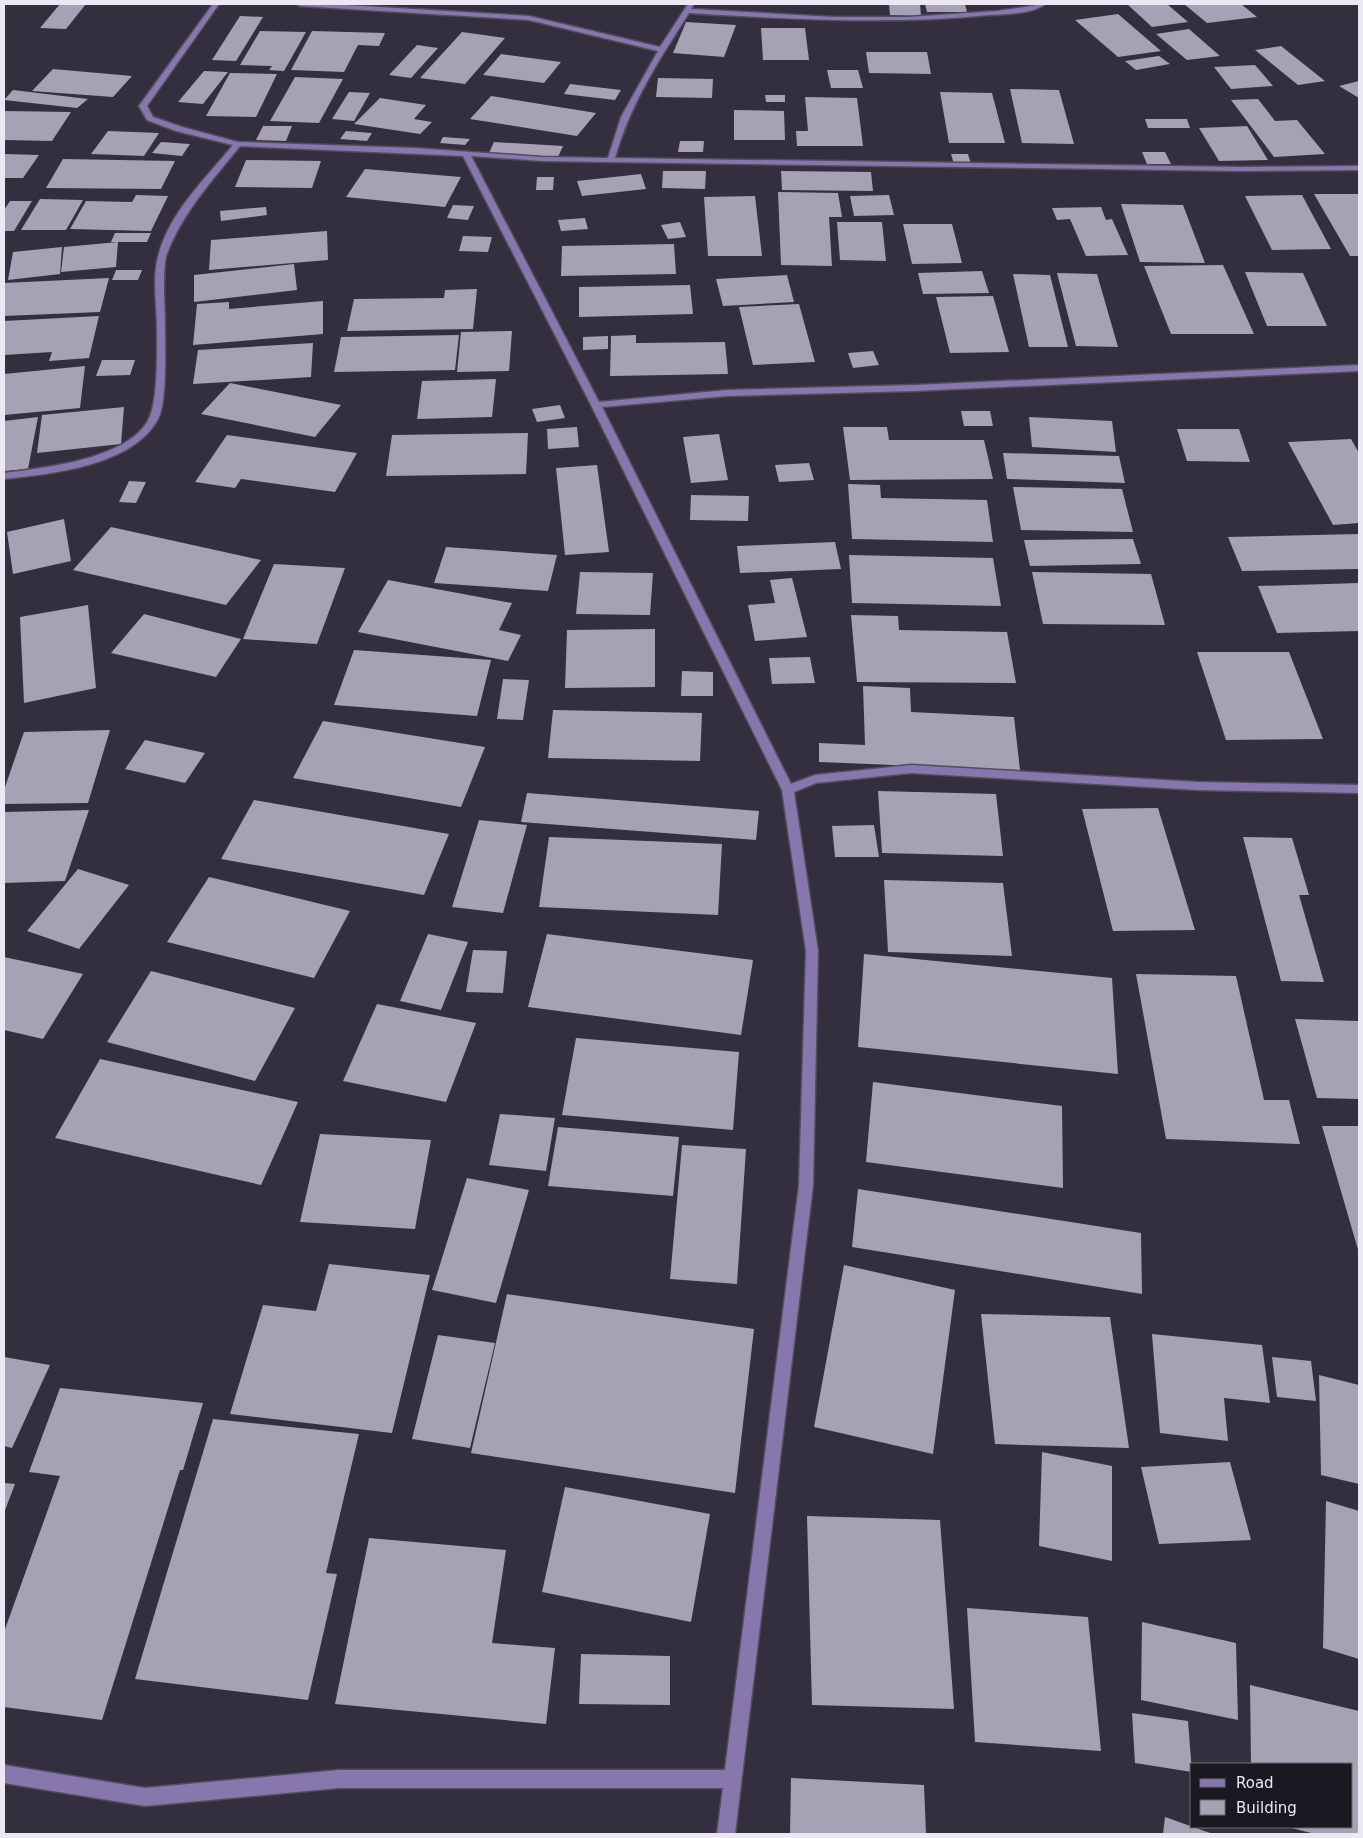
<svg xmlns="http://www.w3.org/2000/svg" width="1363" height="1838" viewBox="0 0 1363 1838" font-family="'DejaVu Sans',sans-serif">
	<rect width="100%" height="100%" fill="#332f3f"/>
	<path fill="#a6a1b5" d="M60,4H86L66,29L40,28Z
		M889,4H920L921,16L890,15Z
		M925,4H965L967,12H927Z
		M1127,4H1167L1188,22L1152,27Z
		M1184,4H1241L1257,17L1207,23Z
		M1118,14L1161,51L1118,57L1075,20Z
		M240,16L263,17L236,61L212,60Z
		M686,22L736,25L724,57L673,53Z
		M761,28H805L809,60H763Z
		M1189,29L1220,56L1187,60L1156,34Z
		M260,31L306,32L284,71L269,70L272,66L240,65Z
		M312,31L385,33L379,46L358,45L344,72L291,70Z
		M462,32L505,38L465,84L420,78Z
		M417,45L438,48L411,78L389,75Z
		M1281,46L1325,81L1298,85L1255,50Z
		M866,52H927L931,74L869,73Z
		M501,54L561,62L544,83L483,75Z
		M1159,56L1170,64L1136,70L1125,61Z
		M1255,65L1273,86L1231,89L1214,67Z
		M53,69L132,76L113,97L32,91Z
		M827,70H858L863,88H831Z
		M204,71L228,72L203,104L178,102Z
		M230,73L277,74L256,117L206,116Z
		M295,77L343,79L319,123L270,121Z
		M658,78L713,79L712,98L656,97Z
		M1359,81V98L1339,86Z
		M570,84L621,90L615,100L564,94Z
		M1010,89L1059,90L1074,144L1022,143Z
		M13,90L88,99L77,108L4,100Z
		M349,92L370,93L354,121L332,119Z
		M940,92L992,93L1005,143H949Z
		M765,95H785V102H766Z
		M491,96L596,113L577,136L470,119Z
		M805,97L857,98L863,146H797L796,131H808Z
		M380,98L426,105L414,119L432,122L420,134L354,124Z
		M1258,99L1275,121L1297,120L1325,154L1274,157L1231,100Z
		M734,110L784,111L785,140H734Z
		M4,111L71,112L52,141L4,140Z
		M1145,119H1187L1190,128H1148Z
		M263,126H292L286,141L256,140Z
		M1247,126L1268,160L1219,161L1199,128Z
		M108,131L159,133L144,156L91,154Z
		M346,131L372,133L367,141L340,139Z
		M443,137L470,139L465,145L440,143Z
		M680,141H704L703,152H678Z
		M161,142L190,144L182,156L152,153Z
		M494,142L563,146L558,157L489,153Z
		M1142,152H1165L1171,164H1147Z
		M4,154L39,155L23,178H4Z
		M951,154H968L971,164H954Z
		M63,159L175,161L161,189L46,188Z
		M246,160L321,161L312,188L235,187Z
		M365,169L461,177L445,207L346,197Z
		M663,171H706L705,189L662,188Z
		M781,171L871,172L873,191L782,190Z
		M641,174L646,189L582,196L577,181Z
		M537,177H554L553,190H536Z
		M778,192L838,193L842,217H829L832,266L781,265Z
		M1314,194H1359V256H1350Z
		M136,195L168,196L151,231L70,229L86,201L132,202Z
		M889,195L894,215L854,216L850,196Z
		M1302,195L1331,249L1272,250L1245,196Z
		M755,196L762,256H708L704,197Z
		M40,199L83,200L66,230H21Z
		M10,201H32L14,231H4V210Z
		M1121,204L1183,205L1205,263L1140,262Z
		M453,205L474,206L468,220L447,218Z
		M266,207L267,215L221,221L220,211Z
		M1101,207L1106,220L1112,219L1128,255L1086,256L1070,219L1057,220L1052,208Z
		M585,218L588,229L561,231L558,220Z
		M680,222L686,237L668,239L661,225Z
		M837,222H882L886,261L840,260Z
		M903,224H952L962,263L912,264Z
		M327,231L328,260L209,270L211,240Z
		M115,233H151L147,242H111Z
		M463,236L492,237L488,252L459,251Z
		M118,242L116,267L61,272L64,247Z
		M674,244L676,274L561,276L562,246Z
		M62,247L60,274L8,280L13,252Z
		M294,264L297,290L194,302V275Z
		M1223,265L1254,334H1171L1144,266Z
		M116,270H142L138,280H112Z
		M982,271L989,293L923,294L918,273Z
		M1245,272L1303,273L1327,326H1267Z
		M1057,273L1097,274L1118,347L1076,346Z
		M1013,274L1050,275L1068,347H1029Z
		M787,275L794,302L723,306L716,279Z
		M109,278L100,312L4,316V283Z
		M690,285L693,314L579,317V287Z
		M477,289L473,329L347,331L354,299L444,298L445,290Z
		M993,296L1009,352L950,353L936,297Z
		M323,301V334L193,345L197,304L229,302V309Z
		M799,304L815,362L753,365L739,307Z
		M99,316L89,358L49,361L52,352L4,355V321Z
		M512,331L509,371L457,372L461,332Z
		M459,335L455,370L334,372L341,337Z
		M636,335V343L725,342L728,374L610,376L611,336Z
		M608,336V349L583,350V337Z
		M313,343L311,377L193,384L198,350Z
		M873,351L879,365L853,368L848,353Z
		M102,360H135L130,375L96,376Z
		M85,366L80,408L4,415V374Z
		M496,379L492,417L417,419L422,381Z
		M230,383L341,405L315,437L201,414Z
		M560,405L565,418L537,422L532,409Z
		M124,407L121,444L37,453L42,415Z
		M961,411H990L993,426H964Z
		M38,417L28,469L4,471V421Z
		M1029,417L1112,421L1116,452L1032,447Z
		M577,427L579,447L548,449L547,429Z
		M843,427H887L889,440H984L993,479L850,480Z
		M1177,429H1239L1250,462L1187,461Z
		M528,433L526,474L386,476L392,435Z
		M719,434L728,480L691,483L683,437Z
		M227,435L357,453L335,492L241,479L235,488L195,482Z
		M1351,439L1359,453V523L1333,525L1288,442Z
		M1003,453L1119,456L1125,483L1007,479Z
		M809,463L814,480L779,482L775,465Z
		M597,465L609,552L565,555L556,468Z
		M129,481L146,482L136,503L119,502Z
		M848,484L880,485L881,498L987,500L993,542L852,539Z
		M1013,487L1122,489L1133,532L1021,530Z
		M691,495L749,496L748,521L690,520Z
		M64,519L71,561L13,574L7,532Z
		M111,527L261,560L226,605L73,570Z
		M1359,534V569L1242,571L1228,537Z
		M1133,539L1141,564L1030,566L1024,540Z
		M835,542L841,569L740,573L737,546Z
		M446,547L557,555L548,591L434,583Z
		M849,555L993,558L1001,606L852,603Z
		M274,564L345,568L317,644L243,639Z
		M580,572L653,573L650,615L576,614Z
		M1032,572L1151,574L1165,625L1043,624Z
		M792,578L807,637L755,641L748,605L775,603L770,580Z
		M388,580L512,603L499,630L521,635L508,661L358,632Z
		M1359,583V631L1277,633L1258,586Z
		M88,605L96,688L24,703L20,617Z
		M144,614L241,639L216,677L111,653Z
		M851,615L898,616L899,630L1007,632L1016,683L857,682Z
		M655,629V687L565,688L567,630Z
		M354,650L491,660L477,716L334,705Z
		M1197,652H1289L1323,739L1226,740Z
		M810,657L815,683L772,684L769,658Z
		M682,671L713,672V696H681Z
		M503,679L529,680L523,720L497,719Z
		M863,686L910,688L911,712L1014,717L1020,770L819,762V743L865,745Z
		M553,710L702,713L700,761L548,758Z
		M323,721L485,747L461,807L293,778Z
		M110,730L88,803L4,804V790L24,732Z
		M145,740L205,753L185,783L125,769Z
		M878,791L996,794L1003,856L882,853Z
		M527,793L759,811L756,840L521,822Z
		M254,800L449,834L424,895L221,859Z
		M1158,808L1195,930L1113,931L1082,809Z
		M89,810L65,881L4,883V812Z
		M479,820L527,825L503,913L452,907Z
		M874,825L879,857H835L832,826Z
		M549,837L722,844L718,915L539,907Z
		M1243,837L1292,838L1309,895H1299L1324,982L1281,981Z
		M78,869L129,885L79,949L27,931Z
		M209,877L350,911L314,978L167,942Z
		M884,880L1003,883L1012,956L888,952Z
		M428,934L468,942L441,1010L400,1001Z
		M547,934L753,960L741,1035L528,1007Z
		M473,950L507,951L503,993L466,992Z
		M864,954L1112,978L1118,1074L858,1047Z
		M4,957L83,974L43,1039L4,1030Z
		M151,971L295,1008L255,1081L107,1042Z
		M1136,974L1236,976L1264,1100H1289L1300,1144L1166,1139Z
		M377,1004L476,1023L446,1102L343,1081Z
		M1295,1019L1359,1021V1099L1317,1098Z
		M576,1038L739,1052L733,1130L562,1115Z
		M100,1059L298,1102L261,1185L55,1138Z
		M873,1082L1062,1106L1063,1188L866,1162Z
		M500,1114L555,1118L546,1171L489,1165Z
		M1322,1126H1359V1253Z
		M558,1127L679,1137L673,1196L548,1186Z
		M320,1134L431,1140L415,1229L300,1222Z
		M682,1145L746,1149L737,1284L670,1279Z
		M467,1178L529,1190L496,1303L432,1290Z
		M858,1189L1141,1233L1142,1294L852,1247Z
		M329,1264L430,1275L392,1433L230,1414L263,1305L316,1311Z
		M844,1265L955,1290L933,1454L814,1427Z
		M507,1294L754,1329L735,1493L471,1453Z
		M981,1314L1110,1317L1129,1448L995,1444Z
		M1152,1334L1262,1345L1270,1403L1224,1398L1228,1441L1160,1433Z
		M438,1335L495,1343L470,1448L412,1439Z
		M4,1357L50,1365L12,1448L4,1446Z
		M1272,1357L1311,1361L1316,1401L1277,1397Z
		M1319,1375L1359,1385V1484L1321,1475Z
		M60,1388L203,1403L183,1470H180L102,1720L4,1707V1632L60,1476L29,1472Z
		M213,1419L359,1434L326,1573L337,1574L308,1700L135,1679Z
		M1042,1452L1112,1466V1561L1039,1546Z
		M1230,1462L1251,1540L1159,1544L1141,1467Z
		M4,1483L15,1484L4,1513Z
		M565,1487L710,1514L691,1622L542,1592Z
		M1326,1501L1359,1511V1659L1323,1648Z
		M807,1516L940,1520L954,1709L812,1705Z
		M369,1538L506,1550L492,1643L555,1648L546,1724L335,1704Z
		M967,1608L1088,1617L1101,1751L975,1742Z
		M1142,1622L1236,1643L1238,1720L1141,1700Z
		M581,1654L670,1656V1705L579,1704Z
		M1250,1685L1359,1711V1834H1315L1288,1827H1352V1764H1251Z
		M1132,1713L1188,1721L1192,1772L1135,1763Z
		M791,1778L924,1785L926,1834H790Z
		M1165,1817L1213,1834H1163Z"/>
	<g fill="none" stroke-linecap="round" stroke-linejoin="round">
		<defs>
			<path id="minor" d="M213,4H219L147,106L153,117L182,127L238,142L415,148L542,157L608,158L621,117L658,51L529,20L300,6L297,4H328L529,16L660,47L688,4H694L691,9L834,17H908L997,11L1045,4C1033,14 1006,14 990,15C889,25 790,19 689,13C659,60 630,104 615,158L1239,167L1359,166V170L1239,171L542,161L471,156L599,402L727,390L915,385L1359,365V371L915,391L727,396L602,407L791,784L815,775L911,765L1198,782L1359,785L1358,793L1198,790L911,773L816,783L794,792L818,951L813,1185L735,1834H717L723,1788H339L145,1806L4,1783V1765L145,1788L339,1770H725L799,1185L806,951L782,790L591,405L463,156L240,146C212,181 182,213 166,256C162,280 165,304 165,328C165,348 167,403 158,419C133,466 51,474 4,479V473C43,468 133,459 150,416C158,396 157,352 157,329C157,306 152,280 158,257C168,214 206,178 233,145L176,131L147,120L139,106Z"/>
		</defs>
		<use href="#minor" stroke="#504d5c" stroke-width="3"/>
		<use href="#minor" fill="#8777ad" fill-rule="evenodd"/>
	</g>
	<rect width="1363" height="1838" fill="none" stroke="#ebe8f3" stroke-width="10"/>
	<rect x="1190" y="1763" width="162" height="65" fill="#1a1820" stroke="#6e6b74"/>
	<rect x="1200" y="1779" width="25" height="8" fill="#8777ad" stroke="#6e6b74"/>
	<text x="1236" y="1788" font-size="15" fill="#ebe8f3">Road</text>
	<rect x="1200" y="1800" width="25" height="15" fill="#a6a1b5" stroke="#6e6b74"/>
	<text x="1236" y="1813" font-size="15" fill="#ebe8f3">Building</text>
</svg>
